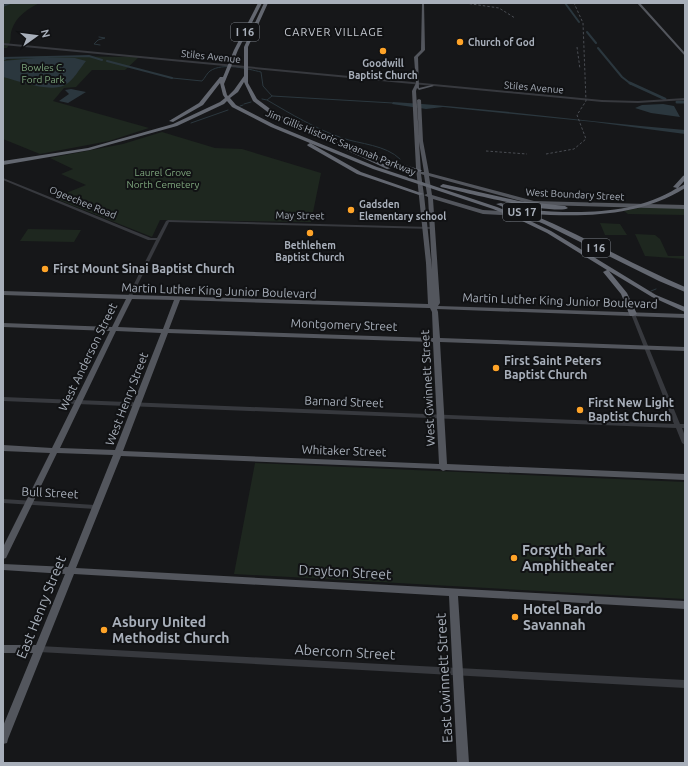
<svg xmlns="http://www.w3.org/2000/svg" width="688" height="766" viewBox="0 0 688 766" font-family="Ubuntu,sans-serif">
	<rect width="100%" height="100%" fill="#161719"/>
	<path fill="#1e271f" d="M3,3H40C28,8 16,17 12,29C9,37 13,39 7,48H3Z
		M43,56L139,57L125,70H92L76,87L64,88L53,101L149,128L109,141L40,154L3,139V60Z
		M162,132L215,148L242,149L321,173L311,222L160,220L152,237L54,198L86,185L61,174L73,169L50,158L123,144Z
		M644,207L685,208V215L628,214L624,211Z
		M600,223L620,224L627,235H605Z
		M28,229L81,230L74,242L20,241Z
		M635,234L655,235L660,239L668,256H685V259L645,256Z
		M255,463L685,482V599L234,574Z"/>
	<path fill="#2b373e" d="M35,58H75L86,61C80,68 73,81 65,85C50,93 19,81 3,77V61Z
		M71,89L86,92L68,103L59,101L69,94L65,90Z
		M393,102C491,108 588,122 685,130V134L594,122L443,107L426,109L392,104Z
		M663,104L674,106L680,117L651,113L635,108L642,105Z"/>
	<g fill="none" stroke-linecap="round" stroke-linejoin="round">
		<path stroke="#2b373e" stroke-width="1" d="M99,37L105,38L98,40L94,44L100,45
			M3,60L6,59
			M172,78L202,81C205,78 207,73 210,71C223,62 248,69 261,72L263,86L272,96L393,103
			M272,96L267,100C291,114 316,129 342,138C360,144 386,145 400,159
			M262,99L267,100
			M244,104L251,102
			M240,106L243,105
			M291,120L295,119
			M191,123L228,110
			M299,124L302,123
			M307,127L311,126
			M327,136L330,135
			M510,221L516,218
			M595,257L600,256
			M651,291L656,289"/>
		<path stroke="#2b373e" stroke-width="2" d="M565,3L579,22
			M3,6L10,3
			M587,32L596,43
			M598,48L622,77L631,84
			M3,58L89,56L102,60
			M107,61L172,78"/>
		<path stroke="#2b373e" stroke-width="3" d="M630,83L665,99
			M677,102H685"/>
		<path fill="#37393e" fill-rule="evenodd" d="M3,43L602,100L638,101L685,98V100L638,103L602,102L3,45Z
			M3,178L151,238H157L166,221L168,220L431,227L433,228L431,229L169,222L131,298L129,299L127,298L156,240H148L131,233L3,180Z
			M631,313H635V314L680,424H685V428H682L685,436V445L682,443L676,428L3,401V397L674,424L631,314Z
			M3,499L95,505H97L98,507L97,509H95L3,503Z
			M39,646L685,680V688L39,652L36,651L35,649L36,647Z"/>
		<path fill="#53565d" fill-rule="evenodd" d="M422,3H424L425,50L418,57L419,88L432,85L434,86L419,90L417,88L416,91L419,137L417,100L419,99L421,100L423,141L429,173L534,201L685,205V209L542,205L544,206L541,208L501,215L483,214L433,199L440,303L438,306L685,314V318L437,309L438,312L440,338L685,347V351L440,342L447,464L685,474V480L446,470L443,471L440,469L121,456L76,568L685,601V609L458,596L469,763H457L449,596L74,574L8,739L7,743L3,744V726L33,653H3V645H36L65,574L3,570V564L68,567L113,455L57,453L7,556L6,558L3,559V547L50,453L3,451V445L52,448L110,331L3,327V323L112,327L126,299L3,295V291L428,304L426,263L416,168L412,91L416,83L414,57L421,50ZM419,142L424,172H421ZM421,174L424,175L427,194L424,195ZM429,176L532,204L540,205L501,211L483,210L432,195ZM424,195L428,197L432,269ZM132,299L174,300L163,329L118,327ZM180,300L428,308H430L432,312L433,338L169,329ZM116,331L161,333L115,450L60,448ZM168,333L433,342L439,464L123,451Z
			M637,3H640L685,53V56Z"/>
		<path fill="#636770" fill-rule="evenodd" d="M258,3H262L238,50L224,84L227,95L228,96L234,90L244,76V47L264,3H268L248,47V83L257,99L277,114L392,168L387,169L273,116L253,101L244,82L238,92L230,98L236,105L275,125L377,167L497,207L524,218L551,231L656,295L685,307V312L652,297L609,271L627,293L637,314L633,316H630L621,294L603,272L607,270L547,233L520,220L493,209L373,169L271,127L232,107L227,101L224,104L177,126L90,150L3,165V161L88,148L173,124L220,102L225,98L223,95L220,83L203,105L173,122L169,121L199,103L220,77H223L234,50Z
			M310,143L361,172L424,194L419,195L357,174L308,146L307,145Z
			M380,157L421,170L422,171L417,172L378,160L377,159Z
			M685,175V180L678,188L685,184V188C639,217 584,217 531,214C584,236 633,265 685,287V292L659,281L544,224L496,204L501,203L526,212L529,210C579,214 634,215 677,188L673,187L683,176Z
			M443,184L519,201L565,206L568,208C557,216 459,191 441,187L440,186Z"/>
		<path stroke="#4a4d53" stroke-width="1" stroke-dasharray="2.5 2" stroke-linecap="butt" d="M465,3L499,8L515,18
			M577,47L580,69
			M486,151L527,154
			M546,154L574,149L586,139L577,115L586,101L583,23L574,3"/>
	</g>
	<g fill="#ffa428" stroke="#111214" stroke-width="1.5">
		<circle cx="460" cy="42" r="4"/>
		<circle cx="383" cy="51" r="4"/>
		<circle cx="351" cy="210" r="4"/>
		<circle cx="310" cy="233" r="4"/>
		<circle cx="45" cy="269" r="4"/>
		<circle cx="496" cy="368" r="4"/>
		<circle cx="580" cy="410" r="4"/>
		<circle cx="514" cy="558" r="4"/>
		<circle cx="515" cy="617" r="4"/>
		<circle cx="104" cy="630" r="4"/>
	</g>
	<g text-anchor="middle" stroke-width="4" stroke-linejoin="round" paint-order="stroke">
		<g font-size="10" font-weight="bold" fill="#a8afba" stroke="#111214" text-anchor="start">
			<text x="468" y="46">Church of God</text>
			<text x="383" y="67" text-anchor="middle">Goodwill<tspan x="383" dy="12">Baptist Church</tspan></text>
			<text x="359" y="208">Gadsden<tspan x="359" dy="12">Elementary school</tspan></text>
			<text x="310" y="249" text-anchor="middle">Bethlehem<tspan x="310" dy="12">Baptist Church</tspan></text>
		</g>
		<g font-size="10" fill="#a8afba" stroke="#111214">
			<text transform="translate(211 56) rotate(6)" y="4">Stiles Avenue</text>
			<text transform="translate(534 87) rotate(5)" y="4">Stiles Avenue</text>
			<text transform="translate(341 142) rotate(22)" y="4">Jim Gillis Historic Savannah Parkway</text>
			<text transform="translate(575 194) rotate(3)" y="4">West Boundary Street</text>
			<text transform="translate(83 202) rotate(22)" y="4">Ogeechee Road</text>
			<text transform="translate(300 215) rotate(1)" y="4">May Street</text>
		</g>
		<g font-size="10" fill="#7ea67d" stroke="#111214">
			<text x="43" y="71">Bowles C.<tspan x="43" dy="12">Ford Park</tspan></text>
			<text x="163" y="176">Laurel Grove<tspan x="163" dy="12">North Cemetery</tspan></text>
		</g>
		<g fill="#111214" stroke="#7b8088" stroke-width="1">
			<rect x="231" y="23" width="28" height="18" rx="3"/>
			<rect x="503" y="203" width="38" height="18" rx="3"/>
			<rect x="582" y="239" width="28" height="18" rx="3"/>
		</g>
		<g font-size="11" font-weight="bold" fill="#a8afba">
			<text x="245" y="36">I 16</text>
			<text x="522" y="216">US 17</text>
			<text x="596" y="252">I 16</text>
		</g>
		<g font-size="11" letter-spacing="1" fill="#c9cdd5" stroke="#111214">
			<text x="334" y="36">CARVER VILLAGE</text>
		</g>
		<g font-size="12" font-weight="bold" fill="#a8afba" stroke="#111214" text-anchor="start">
			<text x="53" y="273">First Mount Sinai Baptist Church</text>
			<text x="504" y="365">First Saint Peters<tspan x="504" dy="14">Baptist Church</tspan></text>
			<text x="588" y="407">First New Light<tspan x="588" dy="14">Baptist Church</tspan></text>
		</g>
		<g font-size="12" fill="#a8afba" stroke="#111214">
			<text transform="translate(219 291) rotate(2)" y="4">Martin Luther King Junior Boulevard</text>
			<text transform="translate(560 301) rotate(2)" y="4">Martin Luther King Junior Boulevard</text>
			<text transform="translate(344 325) rotate(2)" y="4">Montgomery Street</text>
			<text transform="translate(88 357) rotate(-64)" y="4">West Anderson Street</text>
			<text transform="translate(428 388) rotate(-93)" y="4">West Gwinnett Street</text>
			<text transform="translate(127 399) rotate(-69)" y="4">West Henry Street</text>
			<text transform="translate(344 402) rotate(2)" y="4">Barnard Street</text>
			<text transform="translate(344 451) rotate(2)" y="4">Whitaker Street</text>
			<text transform="translate(50 493) rotate(3)" y="4">Bull Street</text>
		</g>
		<g font-size="14" font-weight="bold" fill="#a8afba" stroke="#111214" text-anchor="start">
			<text x="522" y="555">Forsyth Park<tspan x="522" dy="16">Amphitheater</tspan></text>
			<text x="523" y="614">Hotel Bardo<tspan x="523" dy="16">Savannah</tspan></text>
			<text x="112" y="627">Asbury United<tspan x="112" dy="16">Methodist Church</tspan></text>
		</g>
		<g font-size="14" fill="#a8afba" stroke="#111214">
			<text transform="translate(345 572) rotate(3)" y="5">Drayton Street</text>
			<text transform="translate(41 607) rotate(-68)" y="5">East Henry Street</text>
			<text transform="translate(345 652) rotate(3)" y="5">Abercorn Street</text>
			<text transform="translate(444 678) rotate(-93)" y="5">East Gwinnett Street</text>
		</g>
	</g>
	<rect width="688" height="766" fill="none" stroke="#a8afba" stroke-width="8"/>
	<g transform="translate(36 36) rotate(76)" stroke="#111214" stroke-width="3" paint-order="stroke">
	<path d="M0-3L7 15L0 10L-7 15Z" fill="#a8afba"/>
	<text y="-6" font-size="11" font-weight="bold" text-anchor="middle" fill="#a8afba">N</text>
	</g>
</svg>
